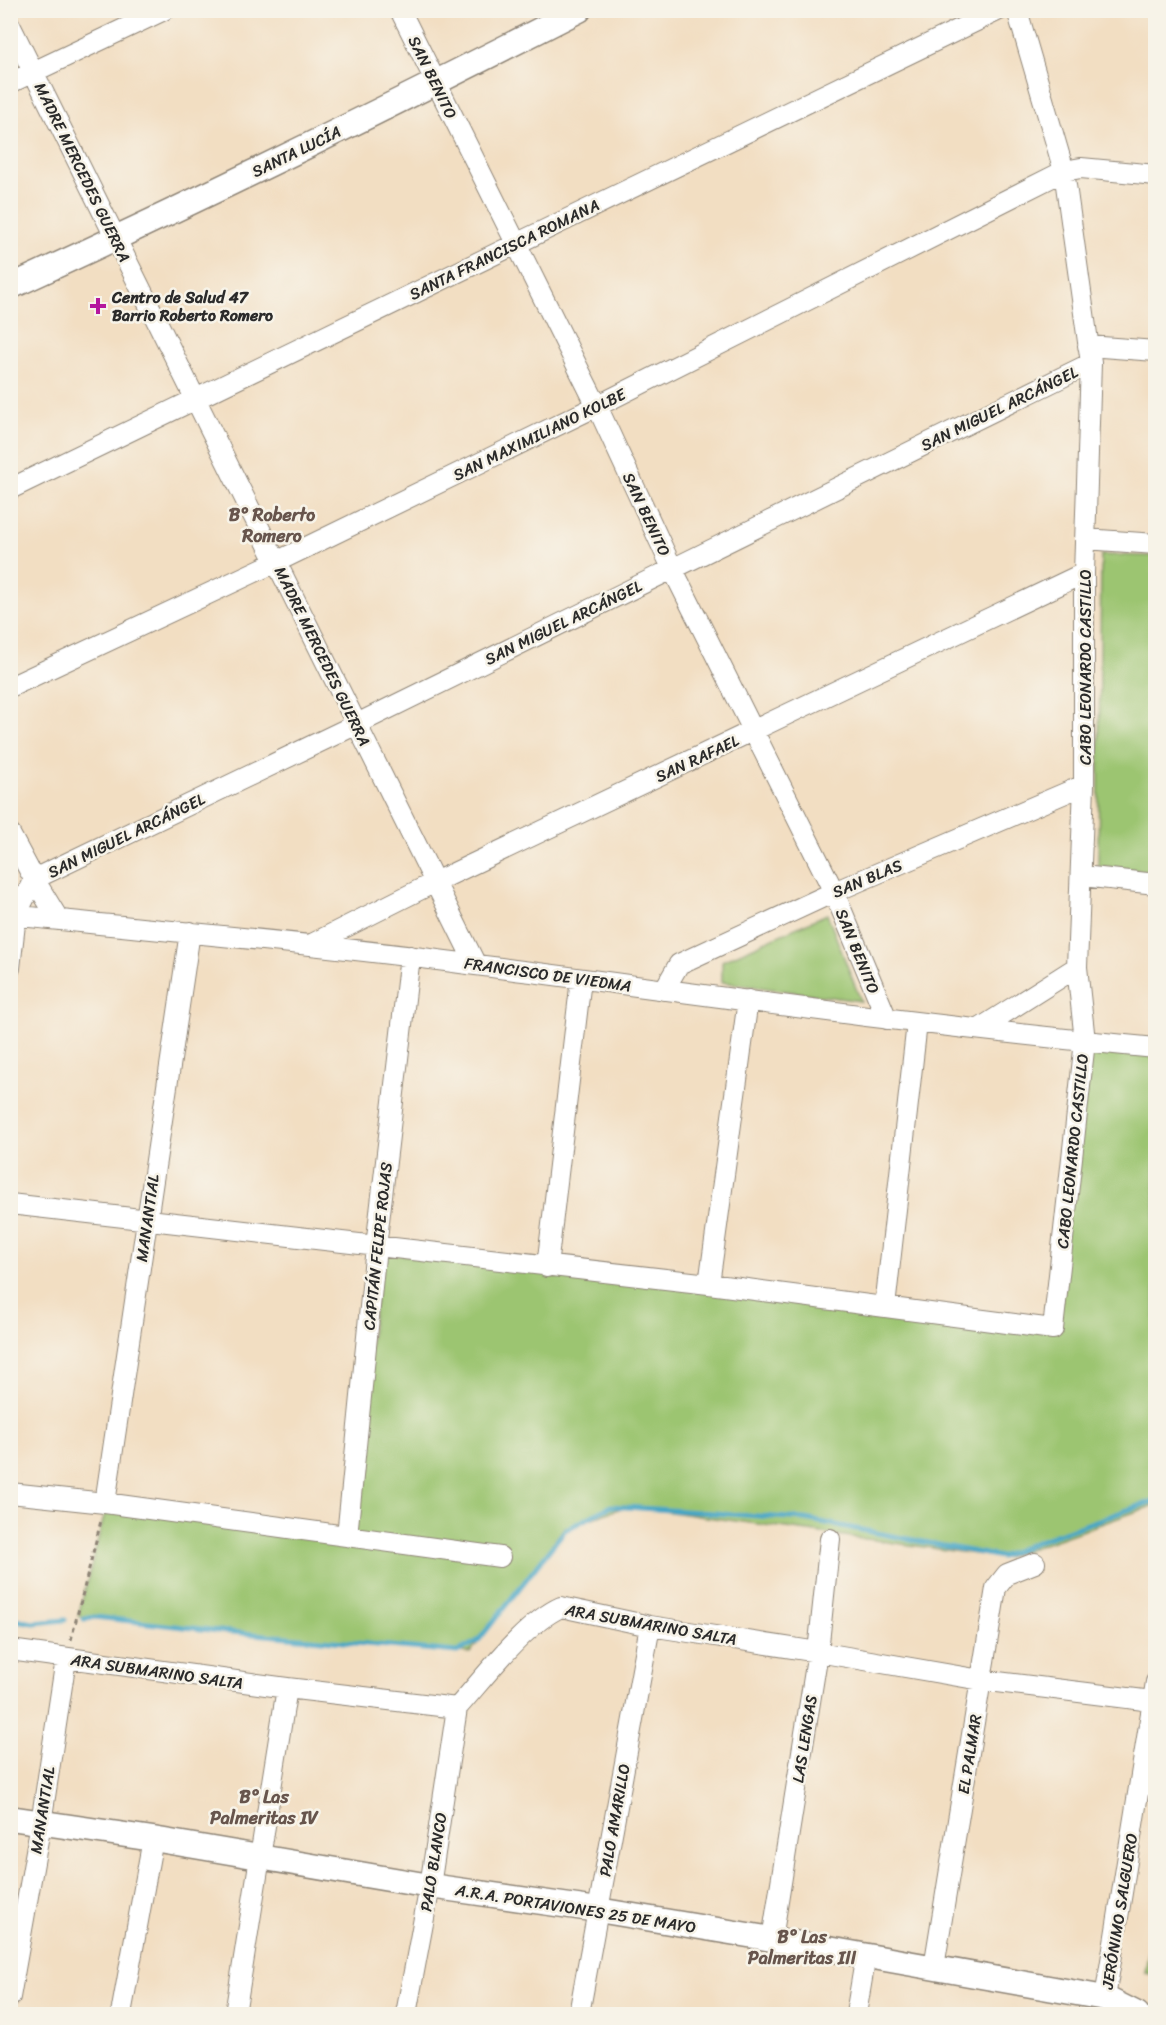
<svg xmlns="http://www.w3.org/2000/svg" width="1166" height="2025" viewBox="0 0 1166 2025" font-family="Sriracha,sans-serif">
	<rect width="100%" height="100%" fill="#f7f3e8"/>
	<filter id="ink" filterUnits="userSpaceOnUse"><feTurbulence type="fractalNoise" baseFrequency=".0167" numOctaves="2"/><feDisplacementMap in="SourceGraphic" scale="12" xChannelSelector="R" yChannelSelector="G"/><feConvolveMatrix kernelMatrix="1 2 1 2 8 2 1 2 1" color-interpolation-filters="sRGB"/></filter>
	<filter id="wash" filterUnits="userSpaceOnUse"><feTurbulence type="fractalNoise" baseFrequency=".008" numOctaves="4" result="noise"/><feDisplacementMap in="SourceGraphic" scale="24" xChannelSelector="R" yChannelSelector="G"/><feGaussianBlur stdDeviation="1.35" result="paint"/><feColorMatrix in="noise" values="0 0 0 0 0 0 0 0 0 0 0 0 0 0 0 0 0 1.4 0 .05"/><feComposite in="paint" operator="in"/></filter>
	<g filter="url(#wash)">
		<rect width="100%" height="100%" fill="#f2dec2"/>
		<path fill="#9cc571" stroke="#64784e" stroke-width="1.5" d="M1101,555L1155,556V872L1098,866Z
			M827,914L861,1001L722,982V961Z
			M1086,1042L1155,1049V1505L1004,1558L627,1506L564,1528L470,1653L78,1616L107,1505L347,1537L381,1252L1054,1331Z
			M1155,1911L1156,1975H1155L1145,1973Z"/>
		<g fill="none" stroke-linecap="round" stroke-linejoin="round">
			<path stroke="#47a6c6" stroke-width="5" d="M10,1619L34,1623L65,1620
				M84,1619L95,1617L219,1631L457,1652L478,1641L565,1530L611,1506L805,1519L1001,1557L1038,1541L1156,1500"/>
		</g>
	</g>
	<g filter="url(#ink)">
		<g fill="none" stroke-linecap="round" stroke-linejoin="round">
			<defs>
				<path id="minor" d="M400,10L597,406L672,568L834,892L887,1019
					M10,25L476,965
					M10,83L164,10
					M1088,346L1156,351
					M10,489L999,10
					M1085,539L1156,544
					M10,687L276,562L597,406L1064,171L1081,168L1156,175
					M10,834L34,879L59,920
					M1082,876L1156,884
					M10,915C145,929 280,940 414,957C661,988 907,1025 1156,1048
					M310,945L435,882L1084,573
					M10,968L16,915L34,879L357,724L1091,363
					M664,990L679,964L834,892L1084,785
					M979,1029L1077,967
					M10,1204L709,1284L1053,1329L1085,1041L1077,967L1084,785V573L1091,363L1064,171L1017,10
					M547,1267L581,979
					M709,1284L748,1000
					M885,1307L917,1023
					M10,1493L105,1503L500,1557
					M105,1503L190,932
					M347,1536L376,1247L410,956
					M10,1650L287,1688L457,1708C484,1678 525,1623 561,1607L650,1626L818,1652L981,1680L1152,1701
					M772,1939L818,1652L830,1539
					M934,1967L996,1588L1007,1574L1035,1563
					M10,1997L41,1823L66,1659
					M1105,1998L1156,1682
					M121,2014L153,1839
					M235,2014L287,1688
					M406,2014L430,1886L457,1708
					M579,2014L650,1626
					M856,2014L866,1955"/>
				<path id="tertiary" d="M10,287C202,199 391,106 579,10
					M10,1818L153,1839L430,1886L598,1910L772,1939L1105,1998L1137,2014"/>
			</defs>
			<use href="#minor" stroke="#8e8476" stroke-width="22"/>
			<use href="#tertiary" stroke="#8e8476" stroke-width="27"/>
			<path stroke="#8e8476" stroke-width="3" stroke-dasharray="4.5 4.5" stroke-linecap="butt" d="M71,1640L101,1521"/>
			<use href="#minor" stroke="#fff" stroke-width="20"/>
			<use href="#tertiary" stroke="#fff" stroke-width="24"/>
		</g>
	</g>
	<path fill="#b5179e" stroke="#f7f3e8" stroke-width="2" d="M95 297h6v6h6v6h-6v6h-6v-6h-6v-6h6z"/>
	<g text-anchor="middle" stroke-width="5" stroke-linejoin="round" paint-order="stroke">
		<g font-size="16" fill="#2b2b2b" stroke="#f7f3e8">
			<text transform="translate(433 77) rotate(64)" y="6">SAN BENITO</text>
			<text transform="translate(296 151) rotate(-26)" y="6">SANTA LUCÍA</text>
			<text transform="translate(83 172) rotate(64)" y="6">MADRE MERCEDES GUERRA</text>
			<text transform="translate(504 249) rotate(-26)" y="6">SANTA FRANCISCA ROMANA</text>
			<text transform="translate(999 408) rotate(-26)" y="6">SAN MIGUEL ARCÁNGEL</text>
			<text transform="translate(539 434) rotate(-26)" y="6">SAN MAXIMILIANO KOLBE</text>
			<text transform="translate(647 514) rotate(65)" y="6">SAN BENITO</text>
			<text transform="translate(563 622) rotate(-26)" y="6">SAN MIGUEL ARCÁNGEL</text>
			<text transform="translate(323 656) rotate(64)" y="6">MADRE MERCEDES GUERRA</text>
			<text transform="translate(1085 667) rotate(-90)" y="6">CABO LEONARDO CASTILLO</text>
			<text transform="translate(697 758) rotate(-25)" y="6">SAN RAFAEL</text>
			<text transform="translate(126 835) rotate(-26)" y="6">SAN MIGUEL ARCÁNGEL</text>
			<text transform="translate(867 878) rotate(-23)" y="6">SAN BLAS</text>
			<text transform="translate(858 951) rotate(68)" y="6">SAN BENITO</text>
			<text transform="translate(548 974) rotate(8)" y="6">FRANCISCO DE VIEDMA</text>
			<text transform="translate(1072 1151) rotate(-84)" y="6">CABO LEONARDO CASTILLO</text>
			<text transform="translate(147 1218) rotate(-82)" y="6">MANANTIAL</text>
			<text transform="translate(377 1246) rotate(-84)" y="6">CAPITÁN FELIPE ROJAS</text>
			<text transform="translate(651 1624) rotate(10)" y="6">ARA SUBMARINO SALTA</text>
			<text transform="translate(157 1671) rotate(8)" y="6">ARA SUBMARINO SALTA</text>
			<text transform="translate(804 1739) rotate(-81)" y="6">LAS LENGAS</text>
			<text transform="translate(969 1754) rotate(-81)" y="6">EL PALMAR</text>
			<text transform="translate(42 1810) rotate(-81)" y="6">MANANTIAL</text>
			<text transform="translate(614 1820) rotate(-80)" y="6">PALO AMARILLO</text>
			<text transform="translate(433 1862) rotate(-81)" y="6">PALO BLANCO</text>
			<text transform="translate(576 1908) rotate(9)" y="6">A.R.A. PORTAVIONES 25 DE MAYO</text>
			<text transform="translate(1119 1911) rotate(-81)" y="6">JERÓNIMO SALGUERO</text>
		</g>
		<g font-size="16" font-weight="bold" fill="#2b2b2b" stroke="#f7f3e8" text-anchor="start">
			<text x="112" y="303">Centro de Salud 47<tspan x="112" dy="18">Barrio Roberto Romero</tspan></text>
		</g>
		<g font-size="18" font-weight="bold" fill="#67554d" stroke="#f7f3e8">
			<text x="272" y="521">B° Roberto<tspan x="272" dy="21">Romero</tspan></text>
			<text x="264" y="1803">B° Las<tspan x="264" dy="21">Palmeritas IV</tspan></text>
			<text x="802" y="1943">B° Las<tspan x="802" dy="21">Palmeritas III</tspan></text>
		</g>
	</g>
	<rect width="1166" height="2025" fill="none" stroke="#f7f3e8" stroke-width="36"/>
</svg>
